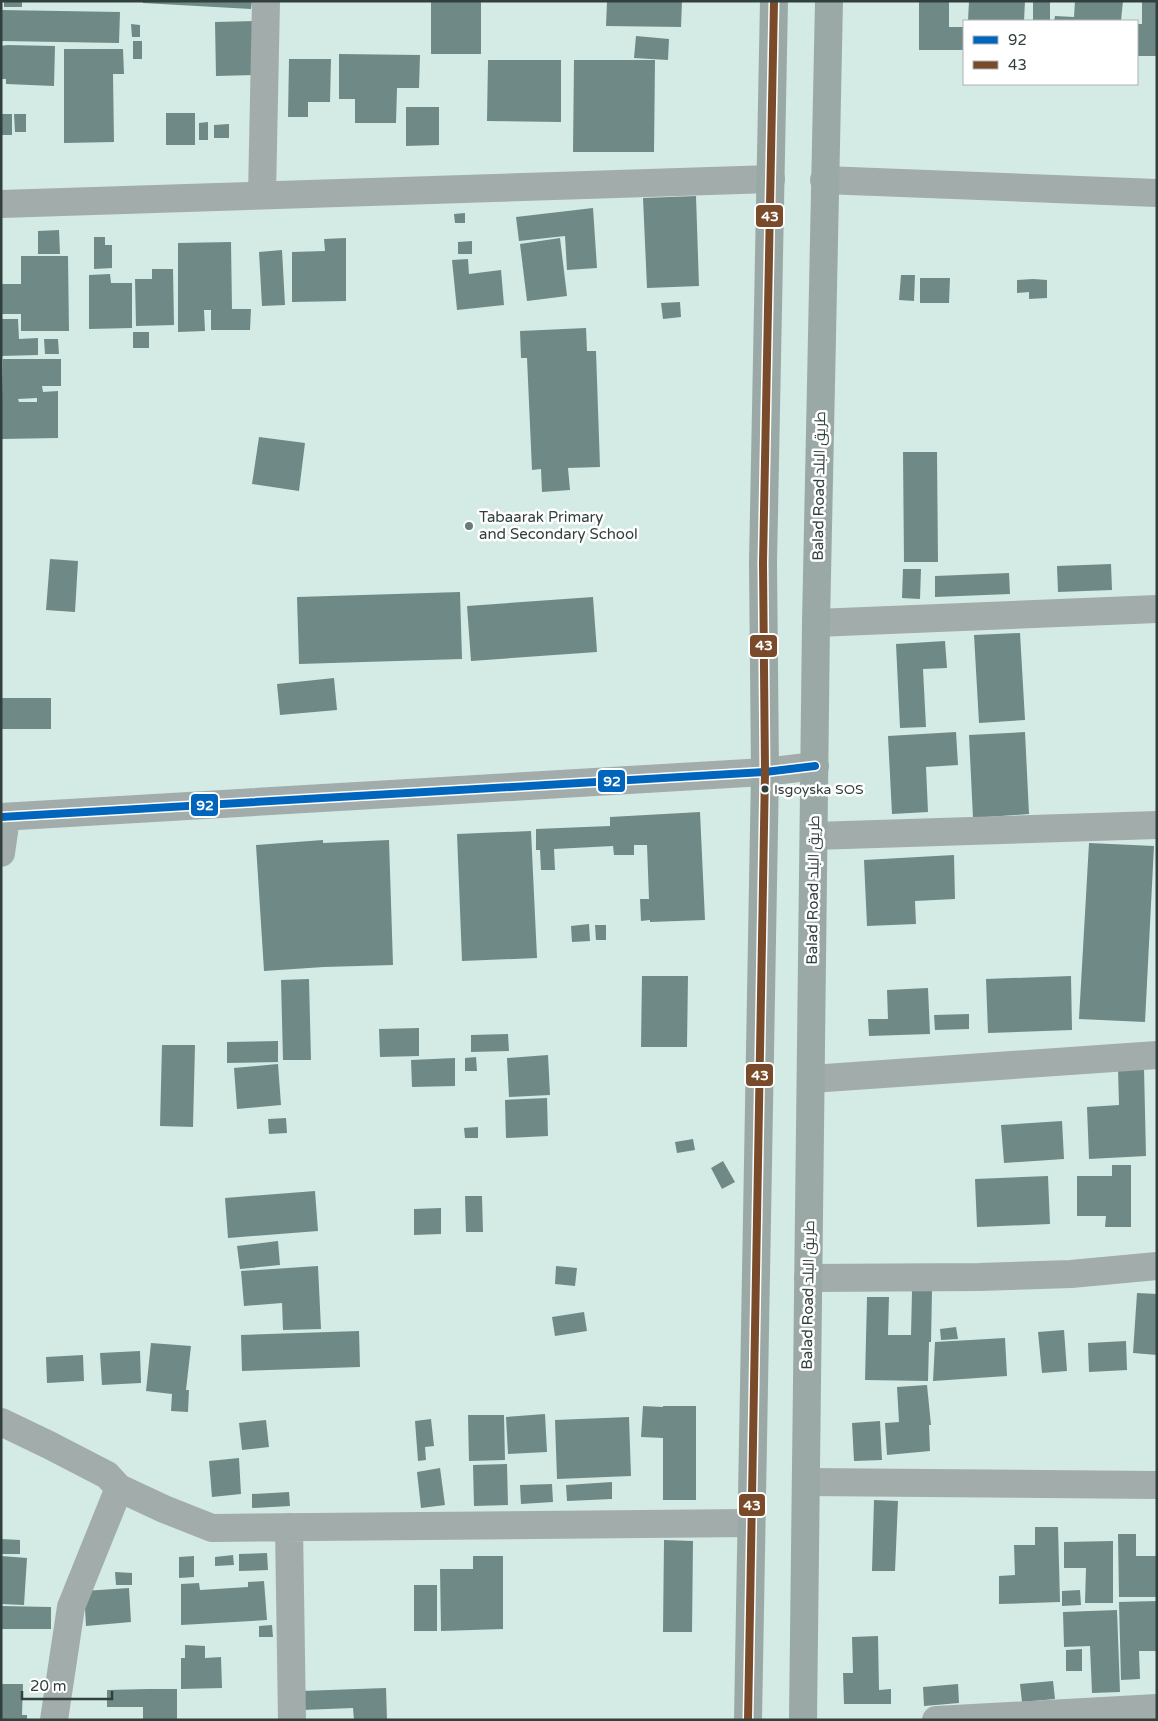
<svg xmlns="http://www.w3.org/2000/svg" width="1158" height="1721" viewBox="0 0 1158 1721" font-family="'Varela Round',Cairo,sans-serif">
	<rect width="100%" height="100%" fill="#d4eae5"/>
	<path fill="#6f8a86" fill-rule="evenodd" d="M4,1H22V7H4Z
		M143,1H252L251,9L143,3Z
		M431,1H481V54H431Z
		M607,1H682L681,27L606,26Z
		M919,1H949V27H964V50H919Z
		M969,1H1025L1024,21H968Z
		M1033,1H1050V21H1033Z
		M1075,1H1123L1121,21H1054L1055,16L1074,17Z
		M1142,1H1157V56H1137V24H1142Z
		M1,10L120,12L119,43L1,41Z
		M256,21L257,75L216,76L215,22Z
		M131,24L140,25V37H132Z
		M636,36L669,39L668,60L634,58Z
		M133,41H142V59H133Z
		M7,45L55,46L54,86L6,84V79H1V46Z
		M64,49H123L124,74H113L114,142L64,143Z
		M339,54L420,55L419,88H397L396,123H355V99H339Z
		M289,59H331L330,102H308V117H288Z
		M488,60H561V122L487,121Z
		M574,60H655L654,152H573Z
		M406,107H439V145L406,146Z
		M166,113H195V145H166Z
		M1,114H12V135H1Z
		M14,114H26V132H15Z
		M208,122V140H199V123Z
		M229,124V138H214V125Z
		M696,196L699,286L647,288L643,198Z
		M593,208L597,268L567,270L565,236L519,241L516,217Z
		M465,213V223H455L454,214Z
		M59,230L60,254H38V231Z
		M94,237H105V245H112V268L94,269Z
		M346,238V301L292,302V252L325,251L324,239Z
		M560,238L567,296L527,301L520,244Z
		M472,241V254H458V242Z
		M231,242L232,309H251L250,330H211V310H204L205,331L178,332V243Z
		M282,250L285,305L262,306L259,252Z
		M21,256H68L69,331H21V314H1V284H21Z
		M468,259L469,274L501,270L504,305L457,310L452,260Z
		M152,269H173L174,325L136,326L135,279H152Z
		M110,274L111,283H132V328L89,329V275Z
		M901,275H915L914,301L899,300Z
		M920,278H950L949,303H920Z
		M1033,279L1047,280V298L1029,299V292L1017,293V280Z
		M680,302L681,317L663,319L661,303Z
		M1,319H18L19,339L38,338V355L1,356Z
		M586,328L587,351H596L600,467L568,468L570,490L542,492L541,469L532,470L527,358H521L520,331Z
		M133,332H149V348H133Z
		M44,339H58L59,354H45Z
		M3,359H61V386H42L43,392L58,391V438L1,439ZM37,398V402H19L18,399Z
		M259,437L305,443L299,491L252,484Z
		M903,452H937L938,562H904Z
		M50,559L78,561L75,612L46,610Z
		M1111,564L1112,590L1058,592L1057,566Z
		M903,569H921L920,599L902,598Z
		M1009,573L1010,594L935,597V576Z
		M460,592L462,659L299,664L297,597Z
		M593,597L597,652L471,661L467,606Z
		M1020,633L1025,720L979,723L974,635Z
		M945,641L947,668L923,669L926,727L900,728L896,644Z
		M334,678L337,710L280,715L277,684Z
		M1,698H51V729H1Z
		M956,732L958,765L926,767L928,812L892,814L888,736Z
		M1025,732L1029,814L973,818L969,735Z
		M700,812L705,920L650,922V920L641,921L640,899H649L647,845H634V855H614L613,846L554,849L555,870H541L540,850H536V829L610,826V817Z
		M531,831L537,958L462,961L457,834Z
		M323,840V843L389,840L393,965L324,967L264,971L256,845Z
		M1089,843L1154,846L1145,1022L1079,1019Z
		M954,855L955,899L915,901L916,924L867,926L864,860Z
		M589,924L590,941L572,942L571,926Z
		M595,925H606V940H596Z
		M642,976H688L687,1047H641Z
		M1071,976L1072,1030L988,1033L986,979Z
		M309,979L311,1060H283L281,980Z
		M928,988L930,1034L869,1036L868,1019H888L887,990Z
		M969,1014V1029L935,1030L934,1015Z
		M419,1028V1056L380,1057L379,1029Z
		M508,1034L509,1051L471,1052V1035Z
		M278,1041V1062L227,1063V1042Z
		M162,1045H195L193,1127L160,1126Z
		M548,1055L550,1095L509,1097L507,1058Z
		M476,1057L477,1071H465V1058Z
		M455,1058V1086L412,1087L411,1060Z
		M278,1064L281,1105L237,1109L234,1068Z
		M1144,1068L1146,1156L1089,1159L1087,1107L1119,1105L1118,1069Z
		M547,1098L548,1136L506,1138L505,1100Z
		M286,1118L287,1133L269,1134L268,1119Z
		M1062,1121L1064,1159L1004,1163L1001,1125Z
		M478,1127V1138H465L464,1128Z
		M693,1139L695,1150L677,1153L675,1142Z
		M723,1161L735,1182L722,1189L711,1168Z
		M1112,1165H1131V1227H1105L1106,1216H1077V1176H1112Z
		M1048,1176L1050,1224L977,1227L975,1179Z
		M315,1191L318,1231L228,1238L225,1198Z
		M465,1196H482L483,1232H466Z
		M441,1208V1234L414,1235V1209Z
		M278,1241L280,1265L240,1269L237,1246Z
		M318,1266L321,1329L283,1330L282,1303L244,1306L241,1271Z
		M556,1266L577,1268L575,1286L555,1284Z
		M912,1291H932L931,1342H929L928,1381L865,1380L867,1297H889L888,1335H911Z
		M1137,1293L1157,1294V1355L1133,1353Z
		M584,1312L587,1331L555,1336L552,1317Z
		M956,1327L958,1339L941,1340L940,1329Z
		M1064,1330L1067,1371L1042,1373L1038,1332Z
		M359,1331L360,1367L242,1371L241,1335Z
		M1005,1338L1007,1376L933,1381L935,1342Z
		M1126,1341L1127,1370L1089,1372L1088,1343Z
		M151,1343L191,1346L186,1390H189L188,1412L171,1411L172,1394L146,1391Z
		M140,1351L141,1383L102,1385L100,1353Z
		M83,1355L84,1381L47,1383L46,1357Z
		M927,1385L931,1425H929L930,1451L887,1455L885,1423L899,1422L897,1387Z
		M643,1406L663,1407V1406H696V1500H663V1438L641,1437Z
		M545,1414L547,1452L508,1454L506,1417Z
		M468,1415H504L505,1460L469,1461Z
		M629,1417L631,1476L557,1479L555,1420Z
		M431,1419L434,1446L425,1447L426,1460L418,1461L415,1421Z
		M266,1420L269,1447L242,1450L239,1423Z
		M880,1421L882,1460L854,1461L852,1423Z
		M239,1458L241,1494L212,1497L209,1461Z
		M507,1464L508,1505L474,1506L473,1465Z
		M440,1468L445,1505L421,1508L417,1472Z
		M612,1482V1499L567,1501L566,1485Z
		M552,1484L553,1502L521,1504L520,1485Z
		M289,1492L290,1506L252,1508V1494Z
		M874,1500L898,1501L895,1571H872Z
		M1035,1527H1058L1060,1602L999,1604V1576L1015,1575L1014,1545H1035Z
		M1118,1534H1136V1556H1157V1597H1119Z
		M1,1539L20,1540V1554H1Z
		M664,1540L693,1541L692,1632H663Z
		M1113,1541V1603H1085L1086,1568H1064V1542Z
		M267,1553L268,1570L239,1571V1554Z
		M233,1555L234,1565L215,1566V1557Z
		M1,1556L27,1558L24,1605L1,1604Z
		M194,1556V1577L179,1578V1557Z
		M473,1556H503V1629L441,1631L440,1569H473Z
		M115,1572L132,1573V1585H116Z
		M264,1581L267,1620L181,1625V1584L199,1583L200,1590L248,1587V1582Z
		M414,1585H437V1631H414Z
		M129,1588L131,1622L86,1626L84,1591Z
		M1080,1590L1081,1605L1062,1606V1591Z
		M1157,1601V1651H1139L1140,1679L1121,1680L1119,1602Z
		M1,1606L51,1607V1629H1Z
		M1117,1610L1120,1692L1092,1693L1090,1646L1064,1647L1063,1612Z
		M272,1625L273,1637H259V1626Z
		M878,1636L879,1690L891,1689V1704H844L843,1673H853L852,1637Z
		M185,1645L205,1646V1658L221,1657L222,1688L181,1689V1658H185Z
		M1082,1649V1671H1066V1650Z
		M1053,1681L1055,1699L1022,1702L1020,1684Z
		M1,1684H23L22,1715H27V1720H1Z
		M958,1684L959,1703L924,1706L923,1687Z
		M386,1688L387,1720H354L353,1708L302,1710L301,1691Z
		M148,1689H177V1720H143V1707H107V1690Z"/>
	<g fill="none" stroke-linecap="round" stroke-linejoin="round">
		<path stroke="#a2acaa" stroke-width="28" d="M824,180L1157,193
			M262,195L266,1
			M1,204L771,179
			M816,623L1157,609
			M1,817L765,772L815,766
			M814,836L1157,825
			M1,853L6,818
			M811,1079L1157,1055
			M808,1278L979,1277L1071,1274L1157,1266
			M1,1422L49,1445L107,1475L119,1488L164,1509L212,1528L751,1523
			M806,1482L1157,1485
			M289,1527L292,1720
			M54,1720L71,1607L119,1488
			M936,1720L1157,1708"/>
		<path stroke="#9ba9a6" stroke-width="28" d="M748,1720L765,772L763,563L774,1
			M803,1720L816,623L829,1"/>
		<defs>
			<path id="bus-1" d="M1,817L765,772L815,766"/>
			<path id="bus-2" d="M748,1720L765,772L763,563L774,1"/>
		</defs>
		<use href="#bus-1" stroke="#fff" stroke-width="11"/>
		<use href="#bus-2" stroke="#fff" stroke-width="11"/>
		<use href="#bus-1" stroke="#0065bd" stroke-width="8"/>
		<use href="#bus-2" stroke="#7a4b2a" stroke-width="8"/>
	</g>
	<circle fill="#6a7c78" stroke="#fff" stroke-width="2" cx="469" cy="526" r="5"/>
	<circle fill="#31403d" stroke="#fff" stroke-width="2" cx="765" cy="789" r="4.5"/>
	<g text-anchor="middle" stroke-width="5" stroke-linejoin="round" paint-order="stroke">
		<g font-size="14" fill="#31403d" stroke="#fff" text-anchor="start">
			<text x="774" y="794">Isgoyska SOS</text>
		</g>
		<g font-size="15" fill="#31403d" stroke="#fff">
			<text transform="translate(819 486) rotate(-89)" y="5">Balad Road طريق البلد</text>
			<text transform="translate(813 890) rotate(-89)" y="5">Balad Road طريق البلد</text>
			<text transform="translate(808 1295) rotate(-89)" y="5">Balad Road طريق البلد</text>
		</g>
		<g font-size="15" fill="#31403d" stroke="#fff" text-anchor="start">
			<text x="479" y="522">Tabaarak Primary<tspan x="479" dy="17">and Secondary School</tspan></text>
		</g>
	</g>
	<g stroke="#fff" stroke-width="2">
		<rect x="755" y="204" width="29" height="24" rx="5" fill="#7a4b2a"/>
		<rect x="749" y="634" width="29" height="24" rx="5" fill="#7a4b2a"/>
		<rect x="597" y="769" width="29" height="24" rx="5" fill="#0065bd"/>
		<rect x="190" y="793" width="29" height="24" rx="5" fill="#0065bd"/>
		<rect x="745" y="1063" width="29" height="24" rx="5" fill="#7a4b2a"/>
		<rect x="738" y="1493" width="28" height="24" rx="5" fill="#7a4b2a"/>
	</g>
	<g font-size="14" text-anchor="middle" font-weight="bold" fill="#fff">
		<text x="770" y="221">43</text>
		<text x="764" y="650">43</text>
		<text x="612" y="786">92</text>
		<text x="205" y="810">92</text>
		<text x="760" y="1080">43</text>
		<text x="752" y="1510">43</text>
	</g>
	<rect width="1158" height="1721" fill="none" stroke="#31403d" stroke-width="5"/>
	<rect x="963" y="20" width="175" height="65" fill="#ffffff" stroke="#adb3b1"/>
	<rect x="973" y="36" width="25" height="8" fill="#0065bd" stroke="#adb3b1"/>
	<text x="1008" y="45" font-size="15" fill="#31403d">92</text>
	<rect x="973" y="61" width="25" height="8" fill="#7a4b2a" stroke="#adb3b1"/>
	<text x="1008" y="70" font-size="15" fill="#31403d">43</text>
	<path d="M22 1691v8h90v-8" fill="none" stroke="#31403d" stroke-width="2.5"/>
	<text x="30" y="1691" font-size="15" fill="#31403d" stroke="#ffffff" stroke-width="4" paint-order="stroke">20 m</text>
</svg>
